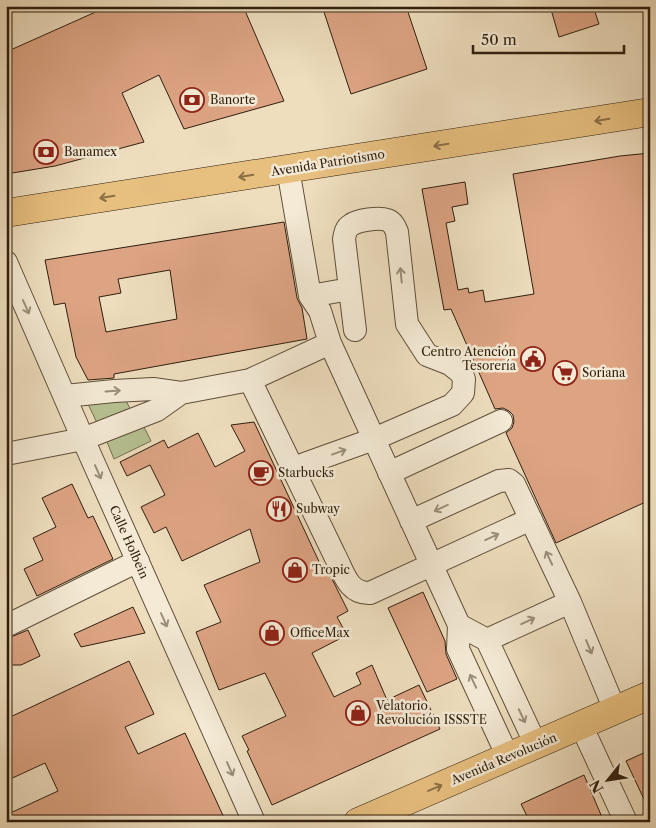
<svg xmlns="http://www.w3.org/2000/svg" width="656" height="828" viewBox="0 0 656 828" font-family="'Libre Caslon Text',serif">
	<rect width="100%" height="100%" fill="#eedebe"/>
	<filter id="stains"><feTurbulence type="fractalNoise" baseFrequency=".004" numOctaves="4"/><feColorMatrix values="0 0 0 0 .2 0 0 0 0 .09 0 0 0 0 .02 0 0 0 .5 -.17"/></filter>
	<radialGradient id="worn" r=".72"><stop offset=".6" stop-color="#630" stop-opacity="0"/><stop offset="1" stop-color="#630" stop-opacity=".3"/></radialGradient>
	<path fill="#b7c193" stroke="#737050" d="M124,397L133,414L99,427L87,402Z
		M143,425L151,441L114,459L107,442L114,432Z"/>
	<path fill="#dda484" stroke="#2f1f0e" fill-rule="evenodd" d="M109,6H243L284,101L184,129L159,75L122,93L144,142L55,166L6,174V52Z
		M322,6H406L427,69L351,94Z
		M550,6H593L599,24L559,37Z
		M650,153V500L556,543L506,433L512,428L514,422L513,415L509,411L503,408L495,409L451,309L444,310L422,189L465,182L468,204L452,207L455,221L446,223L458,290L468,288L469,293L483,290L485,302L534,294L513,174L620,156Z
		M284,222L297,298L302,308L307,339L114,374V378L88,380L76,357L65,303L54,305L45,260ZM170,270L177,319L106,332L99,297L121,293L118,279Z
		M254,422L322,568L326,567L348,611L337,617L347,635L312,653L334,697L361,684L356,673L372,665L387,700L419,685L440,729L272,805L247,751L249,750L242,736L286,716L265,673L219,690L196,632L221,622L204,585L260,562L250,529L182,561L166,527L154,533L141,507L165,495L150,465L127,476L120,462L164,440L168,448L198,433L215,467L245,451L231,425Z
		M72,484L88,518L93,516L113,559L37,596L24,569L43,560L33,538L56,527L42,498Z
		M423,592L445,641L446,654L457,679L427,692L388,608Z
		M133,607L145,633L81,647L74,634Z
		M28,630L40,656L21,665H6V639Z
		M129,661L154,714L125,727L138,754L185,733L226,822H6V815L58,791L45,763L6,781V719Z
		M650,750V812L626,761Z
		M584,775L604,822H530L521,804Z"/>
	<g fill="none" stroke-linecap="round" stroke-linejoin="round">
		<defs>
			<path id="minor" d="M288,169L310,296L320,311L330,343L459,625L458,649L508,757
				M6,262L83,439L254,822
				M310,296L350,289
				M250,380L335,556C344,573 348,594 370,593L531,519
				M65,396L114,391L153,389L181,393L250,380L330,343
				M6,454L83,439L157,410L181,393
				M293,468L374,439L452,405L463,393L464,379L461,373L450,364L427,355L407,324L397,232C395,227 393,222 387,220C379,217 358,220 351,225C346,228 345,233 344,239L355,330
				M389,473L501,421
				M411,521L499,481L509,480L514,484L570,602L615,710
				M459,625L487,640L536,745
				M6,626L138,561
				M487,640L570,602
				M581,725L626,822"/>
			<path id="major" d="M6,213L650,112
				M358,822L650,695"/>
		</defs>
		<use href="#minor" stroke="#5f4f3a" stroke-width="24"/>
		<use href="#major" stroke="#2f1f0e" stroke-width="29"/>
		<use href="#minor" stroke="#f4ead5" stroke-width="22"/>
		<use href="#major" stroke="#e7bf7f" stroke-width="28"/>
	</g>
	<defs><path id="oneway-shaft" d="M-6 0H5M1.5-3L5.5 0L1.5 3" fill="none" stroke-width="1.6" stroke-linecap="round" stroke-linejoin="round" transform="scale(1.25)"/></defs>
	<g stroke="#8b6f46">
		<use href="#oneway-shaft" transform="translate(602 120) rotate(171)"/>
		<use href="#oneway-shaft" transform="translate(441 145) rotate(171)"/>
		<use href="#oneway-shaft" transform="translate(246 176) rotate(171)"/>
		<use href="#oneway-shaft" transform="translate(107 197) rotate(171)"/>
		<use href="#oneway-shaft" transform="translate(435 788) rotate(-23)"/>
	</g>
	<g stroke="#9b8f7b">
		<use href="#oneway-shaft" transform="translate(401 275) rotate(-96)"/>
		<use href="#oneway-shaft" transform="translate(26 307) rotate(66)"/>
		<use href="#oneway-shaft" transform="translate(113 391) rotate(-4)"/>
		<use href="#oneway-shaft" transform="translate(339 452) rotate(-20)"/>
		<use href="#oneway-shaft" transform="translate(98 472) rotate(66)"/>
		<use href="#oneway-shaft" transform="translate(441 508) rotate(155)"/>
		<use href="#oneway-shaft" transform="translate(492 537) rotate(-25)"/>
		<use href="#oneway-shaft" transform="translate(549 558) rotate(-115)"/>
		<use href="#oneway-shaft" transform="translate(164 620) rotate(66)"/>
		<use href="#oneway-shaft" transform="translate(528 621) rotate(-25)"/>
		<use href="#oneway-shaft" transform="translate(589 647) rotate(67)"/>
		<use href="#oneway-shaft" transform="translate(473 681) rotate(-115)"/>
		<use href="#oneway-shaft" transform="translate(522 716) rotate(65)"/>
		<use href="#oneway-shaft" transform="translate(230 769) rotate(66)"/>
	</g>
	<defs>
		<symbol id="bank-ring" viewBox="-11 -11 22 22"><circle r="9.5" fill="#f4ead5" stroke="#8f2418" stroke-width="1.5"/><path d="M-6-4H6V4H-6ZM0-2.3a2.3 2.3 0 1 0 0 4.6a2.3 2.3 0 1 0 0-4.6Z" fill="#8f2418"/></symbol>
		<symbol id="civic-ring" viewBox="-11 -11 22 22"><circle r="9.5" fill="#f4ead5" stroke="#8f2418" stroke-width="1.5"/><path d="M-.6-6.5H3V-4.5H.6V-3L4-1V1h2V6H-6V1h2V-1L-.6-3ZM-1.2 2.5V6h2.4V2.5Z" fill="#8f2418"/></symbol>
		<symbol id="supermarket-ring" viewBox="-11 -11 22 22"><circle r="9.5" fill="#f4ead5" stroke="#8f2418" stroke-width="1.5"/><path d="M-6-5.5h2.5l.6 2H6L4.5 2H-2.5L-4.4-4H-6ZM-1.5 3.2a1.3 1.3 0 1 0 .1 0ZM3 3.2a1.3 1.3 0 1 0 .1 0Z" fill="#8f2418"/></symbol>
		<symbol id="cafe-ring" viewBox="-11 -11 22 22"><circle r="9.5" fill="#f4ead5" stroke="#8f2418" stroke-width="1.5"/><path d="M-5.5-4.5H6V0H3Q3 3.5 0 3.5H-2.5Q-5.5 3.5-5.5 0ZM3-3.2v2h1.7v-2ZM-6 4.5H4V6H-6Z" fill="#8f2418"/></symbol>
		<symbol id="restaurant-ring" viewBox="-11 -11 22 22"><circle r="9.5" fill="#f4ead5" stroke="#8f2418" stroke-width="1.5"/><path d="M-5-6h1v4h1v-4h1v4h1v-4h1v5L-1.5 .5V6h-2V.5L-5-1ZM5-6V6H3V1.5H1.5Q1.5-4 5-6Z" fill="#8f2418"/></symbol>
		<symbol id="shop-ring" viewBox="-11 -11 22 22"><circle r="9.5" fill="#f4ead5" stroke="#8f2418" stroke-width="1.5"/><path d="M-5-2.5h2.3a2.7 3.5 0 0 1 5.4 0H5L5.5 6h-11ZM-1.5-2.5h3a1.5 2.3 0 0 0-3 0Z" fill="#8f2418"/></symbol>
	</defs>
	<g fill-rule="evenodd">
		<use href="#bank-ring" x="178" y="86" width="28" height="28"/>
		<use href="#bank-ring" x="32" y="138" width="28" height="28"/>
		<use href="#civic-ring" x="519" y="345" width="28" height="28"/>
		<use href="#supermarket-ring" x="551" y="359" width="28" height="28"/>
		<use href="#cafe-ring" x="247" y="459" width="28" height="28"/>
		<use href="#restaurant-ring" x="265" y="495" width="28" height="28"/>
		<use href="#shop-ring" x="281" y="556" width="28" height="28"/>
		<use href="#shop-ring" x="258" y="619" width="28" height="28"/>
		<use href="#shop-ring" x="344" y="699" width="28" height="28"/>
	</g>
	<g text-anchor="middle" stroke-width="5" stroke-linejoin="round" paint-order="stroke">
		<g font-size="12" fill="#2f1f0e" stroke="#f4ead5" text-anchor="start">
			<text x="210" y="104">Banorte</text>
			<text x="64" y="156">Banamex</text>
			<text x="516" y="356" text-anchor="end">Centro Atención<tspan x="516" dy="14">Tesorería</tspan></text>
			<text x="582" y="377">Soriana</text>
			<text x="278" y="477">Starbucks</text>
			<text x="296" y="513">Subway</text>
			<text x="312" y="574">Tropic</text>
			<text x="290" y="637">OfficeMax</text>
			<text x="376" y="710">Velatorio<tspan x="376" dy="14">Revolución ISSSTE</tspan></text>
		</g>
		<g font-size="12" fill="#2f1f0e" stroke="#f4ead5">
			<text transform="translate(328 163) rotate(-9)" y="4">Avenida Patriotismo</text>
			<text transform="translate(129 542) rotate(66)" y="4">Calle Holbein</text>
			<text transform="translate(504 759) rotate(-23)" y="4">Avenida Revolución</text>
		</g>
	</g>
	<rect width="656" height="828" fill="none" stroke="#eedebe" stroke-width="25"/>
	<rect x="8" y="8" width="641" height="813" fill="none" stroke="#2f1f0e" stroke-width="2.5"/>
	<rect x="12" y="12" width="631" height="803" fill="none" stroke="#2f1f0e"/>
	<g transform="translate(608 780) rotate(240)" stroke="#f4ead5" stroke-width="4" paint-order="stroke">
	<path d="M0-4L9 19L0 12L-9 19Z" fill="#2f1f0e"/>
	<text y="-8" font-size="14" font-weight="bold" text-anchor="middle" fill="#2f1f0e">N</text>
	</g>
	<path d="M473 45v8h151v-8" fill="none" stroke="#2f1f0e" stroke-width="2.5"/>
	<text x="481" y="45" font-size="15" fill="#2f1f0e" stroke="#f4ead5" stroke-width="4" paint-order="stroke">50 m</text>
	<rect width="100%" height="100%" filter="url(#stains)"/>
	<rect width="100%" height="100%" fill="url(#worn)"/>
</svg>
